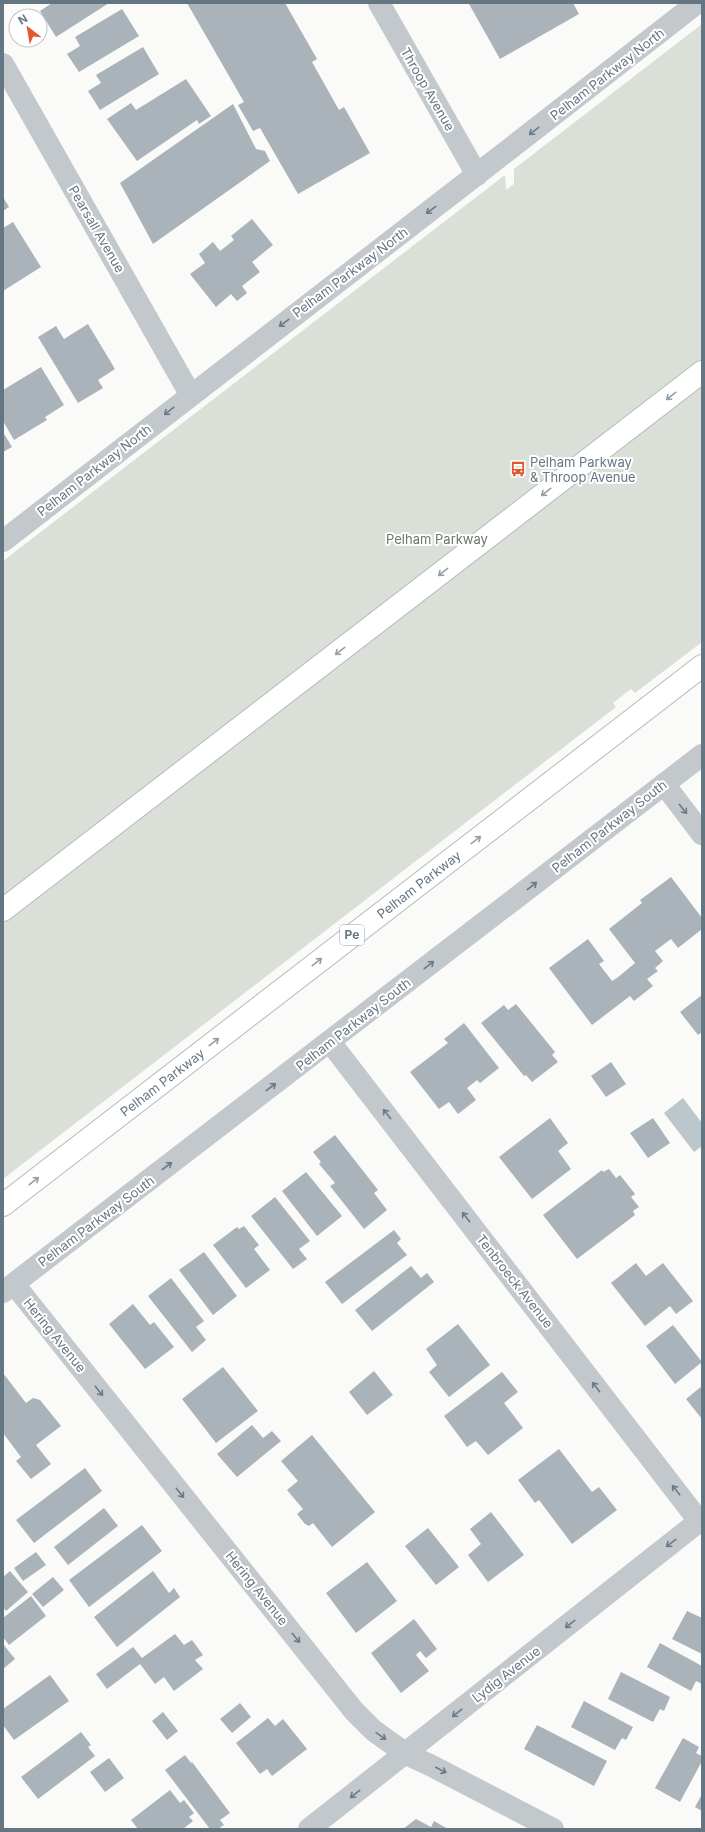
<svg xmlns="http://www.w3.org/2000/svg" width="705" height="1832" viewBox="0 0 705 1832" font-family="Inter,sans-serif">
	<rect width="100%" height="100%" fill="#fafaf8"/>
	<path fill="#dadfd7" d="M702,24V642L635,693L631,689L613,703L616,707L3,1179V561L505,175L506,190L514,184V169Z"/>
	<path fill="#bbc7cb" d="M683,1098L702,1123V1146L694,1152L664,1113Z"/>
	<path fill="#aab3b9" d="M52,3H109L56,37L40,11Z
		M187,3H285L317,59L312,62L339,110L344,107L370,153L298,194L260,128L253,131L238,105L244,102Z
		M471,3H573L579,14L500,59L469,4Z
		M122,9L139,36L79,72L67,54L80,46L75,37Z
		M143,47L159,74L100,110L88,91L101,83L96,75Z
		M186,79L211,116L199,124L197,120L137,161L107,119L131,103L136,110Z
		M233,104L256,149L265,151L270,161L153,244L120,183Z
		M3,197L9,207L3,211Z
		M252,219L273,245L252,262L260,272L242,286L247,293L237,301L231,294L216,307L190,274L205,263L199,254L213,242L220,251L234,240L231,236Z
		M13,222L41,267L3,291V228Z
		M88,324L115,369L98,380L103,388L78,403L38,337L56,326L64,339Z
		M41,367L64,405L45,417L47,420L14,440L3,421V390Z
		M3,432L12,447L3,452Z
		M671,877L702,918V929L678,948L671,939L655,951L663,961L655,968L658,971L647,979L653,986L634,1001L630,996L592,1025L549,968L588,939L604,961L599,964L612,981L617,978L635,963L609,929L642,903L640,900Z
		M702,995V1032L698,1035L680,1012Z
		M516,1004L555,1052L552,1055L558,1062L532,1082L526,1075L524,1076L481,1023L504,1005L508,1010Z
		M464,1023L499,1068L480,1083L477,1080L467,1088L476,1100L458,1114L449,1102L439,1109L410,1072L448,1043L444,1039Z
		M611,1062L626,1084L606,1097L591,1076Z
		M550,1118L568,1143L558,1151L571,1169L532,1199L499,1157Z
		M653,1118L670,1143L648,1158L630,1133Z
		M335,1135L378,1190L374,1193L387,1210L364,1229L330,1186L335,1183L319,1164L321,1162L313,1152Z
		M609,1169L616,1178L620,1175L628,1185L635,1194L631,1197L639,1207L633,1211L635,1215L577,1259L543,1215L602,1170L603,1172Z
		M306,1172L342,1216L317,1236L282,1191Z
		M275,1197L310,1241L299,1249L307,1259L293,1269L251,1216Z
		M244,1226L259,1245L254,1249L270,1270L246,1288L213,1245L237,1227L239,1229Z
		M394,1230L401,1239L397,1243L407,1255L342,1304L325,1282Z
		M204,1252L237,1296L213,1315L179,1270Z
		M636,1263L646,1276L663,1263L693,1301L676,1314L670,1306L645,1326L611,1283Z
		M411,1266L421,1278L427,1273L434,1282L372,1331L355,1310Z
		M171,1278L204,1321L196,1327L206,1340L192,1352L148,1296Z
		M133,1304L150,1325L154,1322L174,1347L145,1369L109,1324Z
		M458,1324L490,1365L449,1397L429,1372L437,1365L426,1349Z
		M673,1325L702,1362L675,1384L646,1346Z
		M223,1367L258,1411L216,1443L182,1399Z
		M374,1371L393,1395L367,1415L349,1392Z
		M502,1372L518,1392L504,1403L523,1428L488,1455L476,1441L467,1447L444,1416Z
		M3,1373L26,1403L33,1398L40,1400L61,1426L36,1445L51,1464L31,1479L16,1461L21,1457L3,1433Z
		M702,1386V1419L686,1399Z
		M252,1425L263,1438L272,1431L281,1441L237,1477L217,1454Z
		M312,1435L375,1512L332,1547L313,1523L309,1526L305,1524L297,1514L303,1509L287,1490L298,1481L281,1461Z
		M559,1449L592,1492L599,1487L617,1510L572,1544L539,1500L535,1503L518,1480Z
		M85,1468L102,1491L34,1543L16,1520Z
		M104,1508L118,1526L68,1565L54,1547Z
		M491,1512L524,1555L488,1582L468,1555L481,1544L470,1529Z
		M142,1525L162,1551L89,1607L69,1580Z
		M428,1528L459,1567L436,1585L405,1546Z
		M36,1552L46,1565L23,1581L14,1568Z
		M367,1562L397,1601L356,1633L326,1593Z
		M10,1571L28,1592L6,1611L3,1607V1577Z
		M153,1571L169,1593L174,1588L180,1597L117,1647L94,1617Z
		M53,1577L64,1590L43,1607L32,1594Z
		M31,1596L46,1616L9,1645L3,1637V1618Z
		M687,1611L702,1618V1654L672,1639Z
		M414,1619L437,1649L426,1658L420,1651L416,1655L429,1671L401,1693L371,1653Z
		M175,1634L184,1645L192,1640L203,1655L195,1660L203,1669L174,1691L164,1677L155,1684L140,1664L107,1689L96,1674L133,1647L142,1658Z
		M660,1643L702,1666V1684L696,1681L691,1691L647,1667Z
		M3,1644L15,1659L3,1669Z
		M621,1672L670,1697L664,1711L660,1709L653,1722L608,1699Z
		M50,1675L69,1701L14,1740L3,1725V1709Z
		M584,1701L633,1727L626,1740L622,1738L615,1750L571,1727Z
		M240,1703L251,1717L232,1733L220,1719Z
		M163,1712L178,1731L167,1740L152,1721Z
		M268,1718L275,1726L283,1719L307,1749L272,1776L267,1769L260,1774L236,1743Z
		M537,1725L607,1761L594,1786L524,1749Z
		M81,1732L91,1745L88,1747L95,1756L38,1799L21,1777Z
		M683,1738L699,1747L696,1753L702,1756V1761L680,1802L655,1788Z
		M185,1755L191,1763L192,1762L230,1813L220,1820L224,1825L218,1829H210L165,1770Z
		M109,1758L124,1778L105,1792L90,1772Z
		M170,1790L180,1803L184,1800L194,1813L189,1817L193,1821L183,1829H138L131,1820Z
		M702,1794V1811L695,1807Z
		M416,1819L431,1827L434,1821L448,1829H403Z"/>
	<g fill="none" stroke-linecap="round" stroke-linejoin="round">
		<defs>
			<g id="primary">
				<path d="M3,910L702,372"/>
				<path id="s1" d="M3,1205L702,666"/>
			</g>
		</defs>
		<use href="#primary" stroke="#b5babe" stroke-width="24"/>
		<path stroke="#c3c8cc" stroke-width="22" d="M379,3L477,175
			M3,64L190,394
			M664,784L702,834
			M330,1042L699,1521
			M14,1284L354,1711L373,1730L406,1754L430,1765L553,1829
			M309,1829L702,1519"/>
		<path stroke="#c3c8cc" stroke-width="22" d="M3,541C234,360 467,184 697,3
			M3,1292L702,755"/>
		<use href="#primary" stroke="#fff" stroke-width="22"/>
	</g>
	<defs><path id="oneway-shaft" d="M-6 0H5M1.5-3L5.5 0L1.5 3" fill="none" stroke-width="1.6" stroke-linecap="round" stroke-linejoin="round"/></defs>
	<g stroke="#6a7a87">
		<use href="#oneway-shaft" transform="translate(534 131) rotate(142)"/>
		<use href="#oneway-shaft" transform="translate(431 210) rotate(143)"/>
		<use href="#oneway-shaft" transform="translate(284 323) rotate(143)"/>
		<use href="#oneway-shaft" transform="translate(169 411) rotate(142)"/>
		<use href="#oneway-shaft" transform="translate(683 809) rotate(52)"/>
		<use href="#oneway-shaft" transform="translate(532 886) rotate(-38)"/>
		<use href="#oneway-shaft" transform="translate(429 965) rotate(-38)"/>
		<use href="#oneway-shaft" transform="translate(271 1087) rotate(-37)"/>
		<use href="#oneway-shaft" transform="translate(387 1114) rotate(-128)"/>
		<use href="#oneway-shaft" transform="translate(167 1166) rotate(-37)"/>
		<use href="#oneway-shaft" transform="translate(466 1217) rotate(-128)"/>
		<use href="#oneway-shaft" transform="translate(596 1387) rotate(-128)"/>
		<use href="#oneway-shaft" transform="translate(99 1391) rotate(51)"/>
		<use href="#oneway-shaft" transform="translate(676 1490) rotate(-128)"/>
		<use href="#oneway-shaft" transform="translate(180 1493) rotate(51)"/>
		<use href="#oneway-shaft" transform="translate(671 1543) rotate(142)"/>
		<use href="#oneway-shaft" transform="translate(570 1624) rotate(142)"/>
		<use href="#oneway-shaft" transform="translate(296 1638) rotate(51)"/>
		<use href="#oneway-shaft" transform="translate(457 1713) rotate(142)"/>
		<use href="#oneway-shaft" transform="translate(381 1736) rotate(35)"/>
		<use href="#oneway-shaft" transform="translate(441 1770) rotate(28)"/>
		<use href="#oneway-shaft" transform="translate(355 1794) rotate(142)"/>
	</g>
	<g stroke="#939fa8">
		<use href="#oneway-shaft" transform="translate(671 396) rotate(142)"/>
		<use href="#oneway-shaft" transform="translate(546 492) rotate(142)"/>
		<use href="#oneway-shaft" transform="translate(443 572) rotate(142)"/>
		<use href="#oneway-shaft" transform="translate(340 651) rotate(142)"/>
		<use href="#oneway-shaft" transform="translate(476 840) rotate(-38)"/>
		<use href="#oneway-shaft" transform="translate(317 962) rotate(-38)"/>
		<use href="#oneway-shaft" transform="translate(214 1042) rotate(-38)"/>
		<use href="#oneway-shaft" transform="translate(34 1181) rotate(-38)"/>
	</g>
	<defs>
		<symbol id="bus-bare" viewBox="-9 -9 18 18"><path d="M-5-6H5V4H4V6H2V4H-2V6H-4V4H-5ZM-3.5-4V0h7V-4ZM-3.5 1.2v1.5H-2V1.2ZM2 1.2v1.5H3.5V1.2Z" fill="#e4572e" stroke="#fff" stroke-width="2.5" paint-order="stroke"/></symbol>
	</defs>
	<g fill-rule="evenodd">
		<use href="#bus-bare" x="507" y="458" width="22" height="22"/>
	</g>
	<g text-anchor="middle" stroke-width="4" stroke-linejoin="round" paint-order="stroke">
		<rect fill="#fff" stroke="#939fa8" stroke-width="1" x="340" y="925" width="24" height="20" rx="3"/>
		<g font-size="12" font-weight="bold" fill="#657683">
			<text x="352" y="939">Pe</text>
		</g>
		<g font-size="13" fill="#657683" stroke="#fff">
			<text transform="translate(607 74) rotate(-38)" y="5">Pelham Parkway North</text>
			<text transform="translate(428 89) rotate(60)" y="5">Throop Avenue</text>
			<text transform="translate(97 229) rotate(60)" y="5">Pearsall Avenue</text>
			<text transform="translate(350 272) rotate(-37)" y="5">Pelham Parkway North</text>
			<text transform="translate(94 470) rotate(-38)" y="5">Pelham Parkway North</text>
			<text transform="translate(609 826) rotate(-38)" y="5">Pelham Parkway South</text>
			<text dy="5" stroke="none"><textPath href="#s1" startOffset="525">Pelham Parkway</textPath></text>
			<text transform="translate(353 1024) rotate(-38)" y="5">Pelham Parkway South</text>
			<text dy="5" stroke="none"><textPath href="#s1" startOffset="201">Pelham Parkway</textPath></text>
			<text transform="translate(96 1221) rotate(-37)" y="5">Pelham Parkway South</text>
			<text transform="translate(515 1281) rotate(52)" y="5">Tenbroeck Avenue</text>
			<text transform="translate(55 1335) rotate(51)" y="5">Hering Avenue</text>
			<text transform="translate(257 1588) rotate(51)" y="5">Hering Avenue</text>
			<text transform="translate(506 1674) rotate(-38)" y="5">Lydig Avenue</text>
		</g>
		<g font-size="13" fill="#657683" stroke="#fff" text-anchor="start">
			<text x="530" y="467">Pelham Parkway<tspan x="530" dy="15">&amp; Throop Avenue</tspan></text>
		</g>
		<g font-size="13" fill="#687a64" stroke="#fff">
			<text x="437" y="544">Pelham Parkway</text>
		</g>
	</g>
	<rect width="705" height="1832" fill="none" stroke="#657683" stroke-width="8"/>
	<g transform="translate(28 28) rotate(329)"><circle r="19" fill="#ffffff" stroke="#c1c8cd"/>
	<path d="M0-3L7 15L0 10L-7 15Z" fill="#e4572e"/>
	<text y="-6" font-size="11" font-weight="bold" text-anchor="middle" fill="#657683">N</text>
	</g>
</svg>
